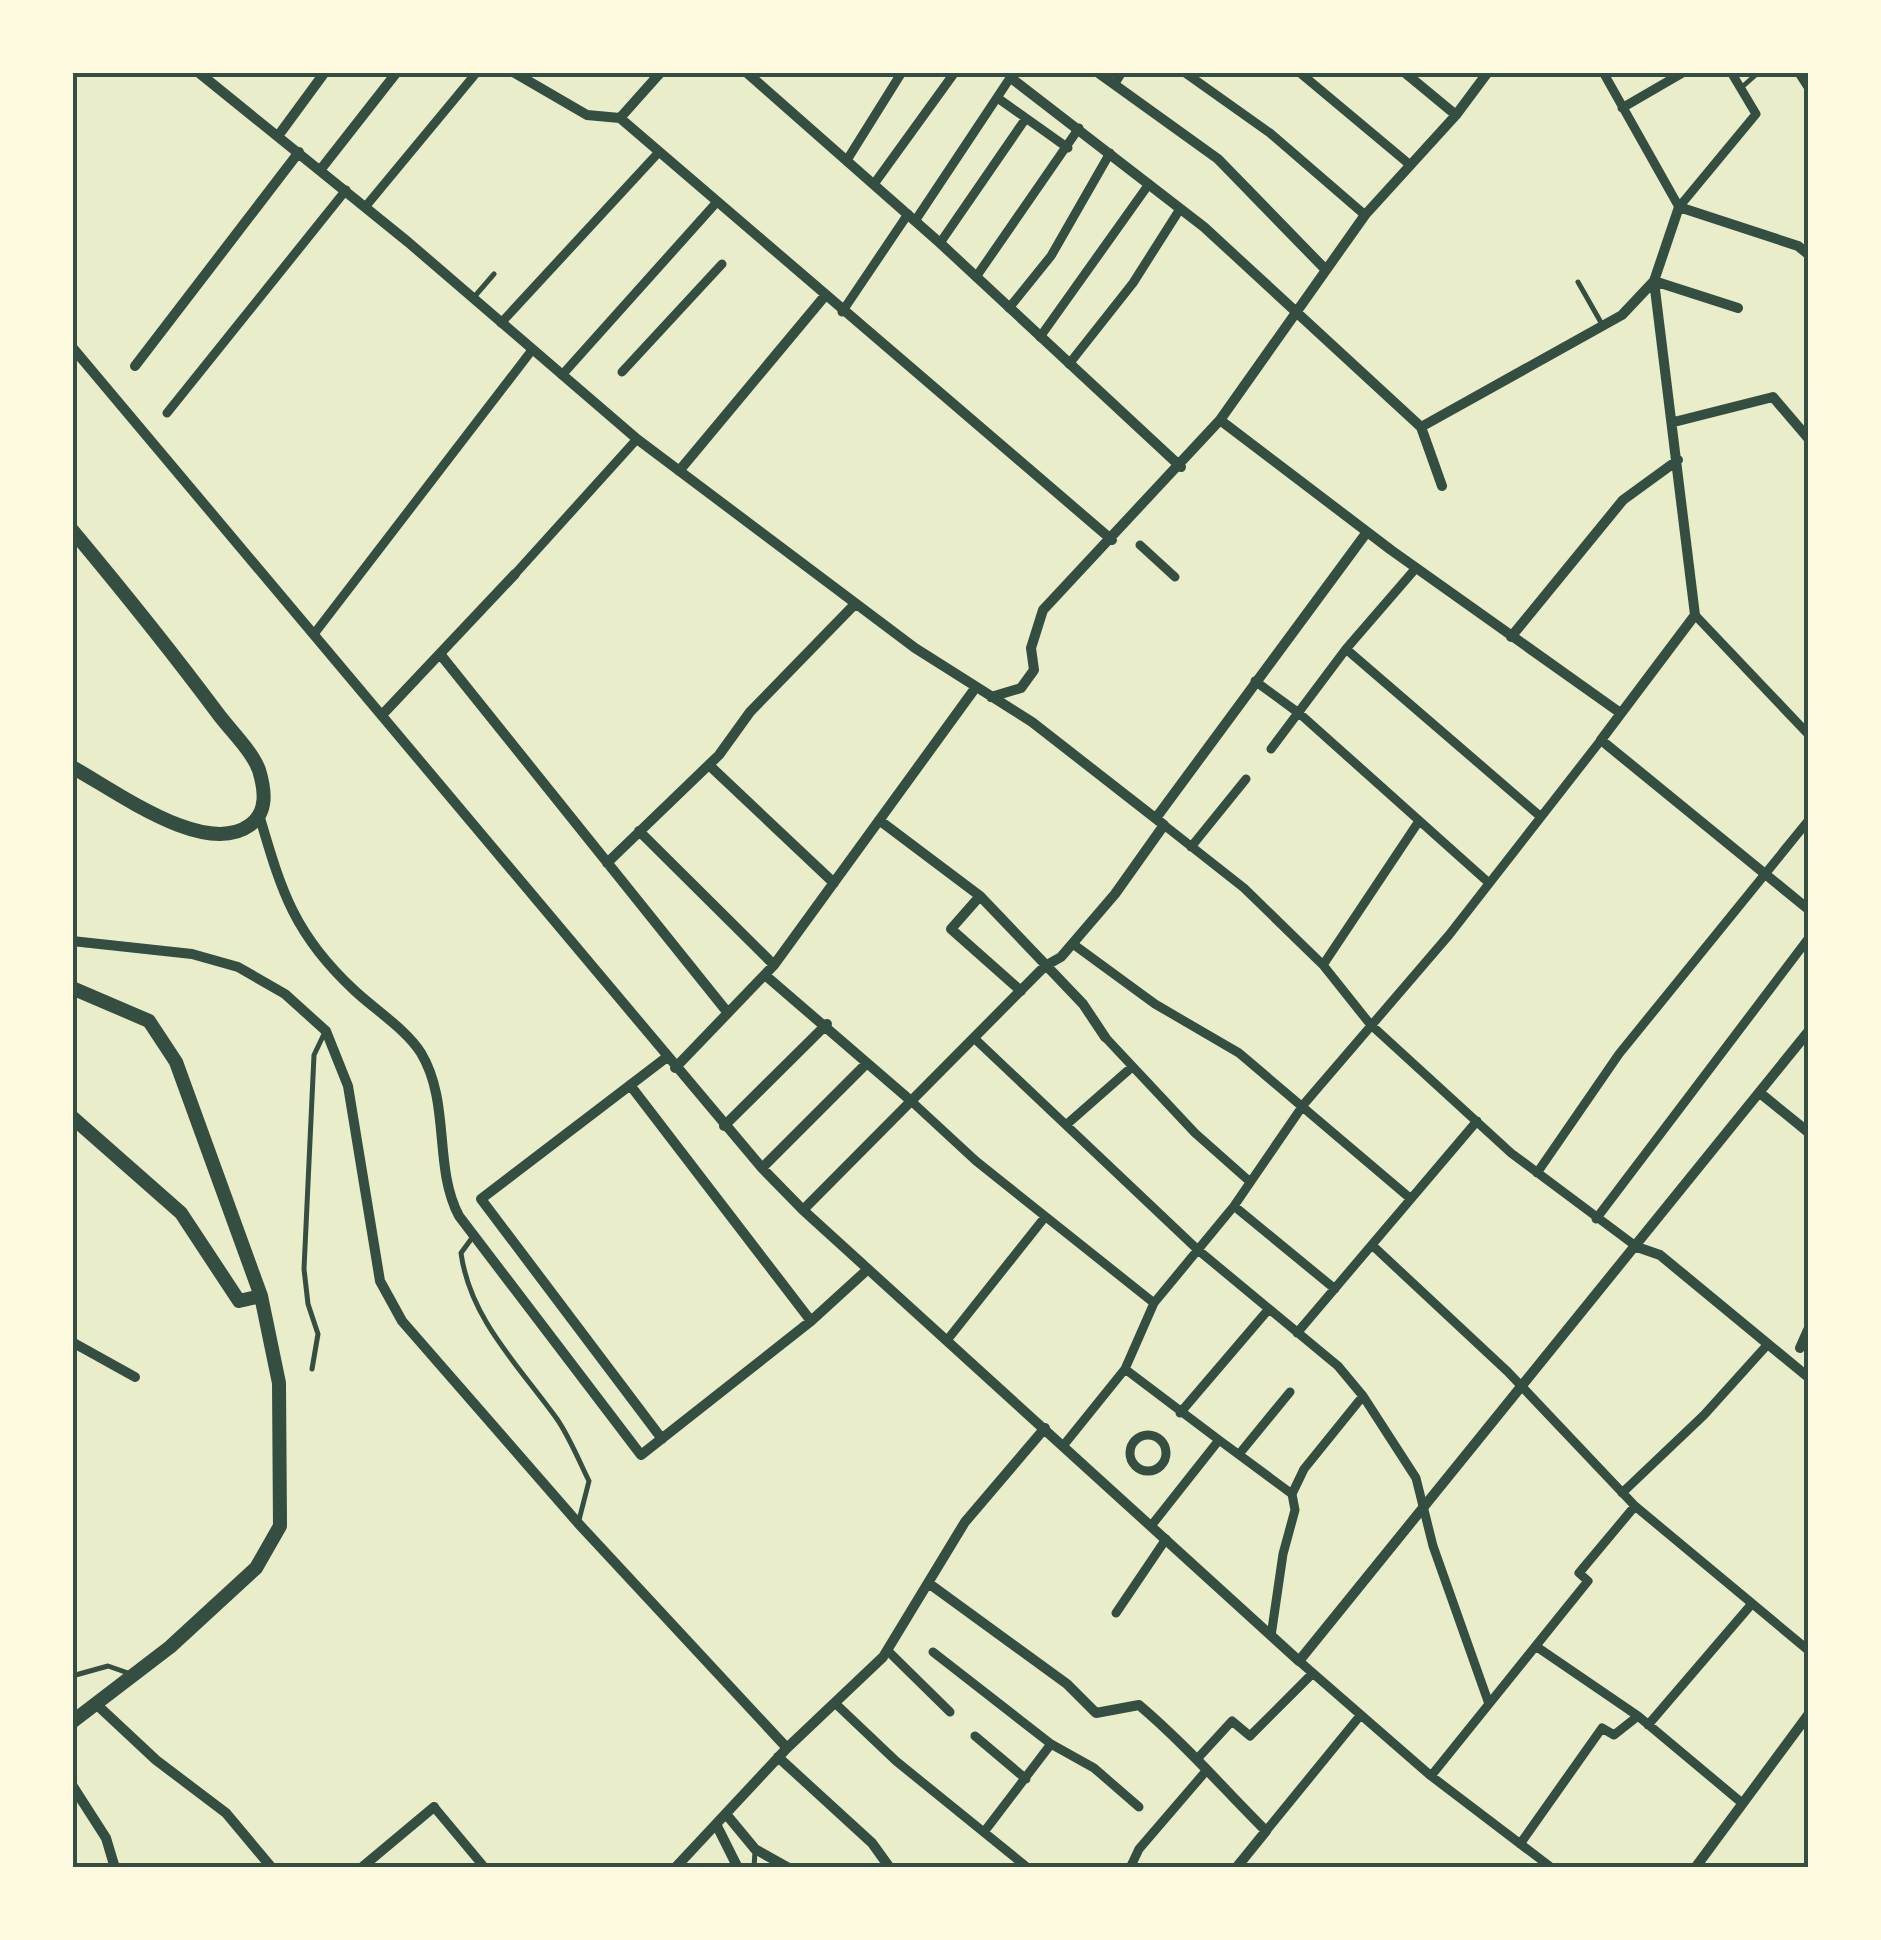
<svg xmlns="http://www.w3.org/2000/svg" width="1881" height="1940" viewBox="0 0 1881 1940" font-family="'Roboto Serif',serif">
	<rect width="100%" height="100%" fill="#e9edc9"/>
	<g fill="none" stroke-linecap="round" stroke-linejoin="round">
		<path stroke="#344e41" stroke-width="5" d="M1742,87L1759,72
			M1578,282L1603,326
			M475,296L494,274
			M472,1238L461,1253C470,1319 519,1366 557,1419C570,1438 579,1461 589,1481L579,1520
			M312,1369L318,1334L308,1304L304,1269L314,1055L324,1034
			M72,1676L108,1666L128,1673
			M754,1868L755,1851"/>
		<path stroke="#344e41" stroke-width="9" d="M1184,72L1270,133L1365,215
			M1299,72L1409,164
			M1603,72L1679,207L1756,114L1731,72
			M1115,83L1122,72
			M999,99L1068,148
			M1622,108L1684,72
			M847,160L902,72
			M874,184L955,72
			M366,206L477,72
			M915,221L1014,72
			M940,243L1024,121
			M976,277L1079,128
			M1009,308L1051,256L1110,153
			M842,312L908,214
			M501,323L659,152
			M1040,337L1149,184
			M1069,364L1133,283L1180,209
			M622,372L722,264
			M562,375L716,203
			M167,413L346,190
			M1140,545L1175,577
			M515,574L637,439
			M1695,615L1808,734
			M314,634L532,350
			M1346,649L1541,817
			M1255,681L1300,714L1489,883
			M1271,749L1346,649L1416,568
			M1164,825L1244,888L1323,965L1370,1024L1511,1153L1637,1247
			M1191,847L1246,779
			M1073,944L1155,1004L1239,1053L1411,1199
			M1323,965L1419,821
			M1105,1037L1195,1133L1248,1180
			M974,1038L1198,1250L1338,1366L1363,1396L1416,1478L1433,1546L1489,1704L1431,1776
			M910,1100L976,1161L1154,1303
			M1066,1125L1132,1067
			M1537,1173L1619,1054L1808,821
			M1234,1206L1335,1289
			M1596,1219L1808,939
			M1372,1245L1508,1372L1635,1506L1808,1650
			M1297,1333L1477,1121
			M948,1339L1045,1217
			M1125,1369L1219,1440L1151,1526
			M1180,1413L1268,1310
			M1130 1453a18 18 0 1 1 36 0a18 18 0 1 1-36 0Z
			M1219,1440L1292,1494
			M1063,1446L1125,1369L1154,1303L1234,1206L1304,1104L1449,935L1601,740
			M1240,1453L1290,1392
			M1622,1493L1704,1415L1768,1344
			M1116,1613L1166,1539
			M1271,1636L1283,1554L1295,1510L1292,1494L1304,1469L1363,1396
			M1537,1647L1638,1716L1742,1803
			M888,1651L950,1712
			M933,1652L1051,1744L1094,1768L1139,1807
			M1299,1661L1431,1776L1552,1868
			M1489,1704L1588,1581L1579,1573L1635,1506
			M837,1705L896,1761L1028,1868
			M1648,1725L1750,1606
			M975,1736L1026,1779
			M1198,1758L1232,1721L1250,1736L1312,1674
			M434,1807L485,1868
			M1266,1831L1359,1717
			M984,1832L1051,1744
			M1520,1844L1602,1728L1614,1735L1638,1716
			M1130,1868L1139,1849L1206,1771"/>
		<path stroke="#344e41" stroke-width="10" d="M198,72L408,242L637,439L915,648L1032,722L1164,825L1115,894L1061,957L1045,966L803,1210
			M513,72L587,115L620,118
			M661,72L620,118L1112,540
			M746,72L940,243L1181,467
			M1097,72L1218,159L1325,269
			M1404,72L1456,115
			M1799,72L1808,86
			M1011,78L1204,227L1421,427L1442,486
			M278,136L325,72
			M321,169L397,72
			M1808,254L1798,246L1679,207L1654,281L1695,615L1601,740L1808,909
			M1654,281L1738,308
			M72,347L762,1168L803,1210L1299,1661L1808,1032
			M135,366L299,152
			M1220,420L1391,550L1619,712
			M1674,422L1773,397L1808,438
			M1421,427L1622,315L1654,281
			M679,471L824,297
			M1511,637L1623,500L1678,460
			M440,654L728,1013
			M991,697L1021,688L1034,670L1031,648L1043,610L1220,420L1365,215L1456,115L1488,72
			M382,715L515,574
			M709,765L834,883
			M260,818C282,893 295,935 354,990C374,1009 407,1030 421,1053C451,1103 433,1167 459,1216L641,1455L811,1321L868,1269
			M1156,818L1367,532
			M879,820L980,896L1083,1004L1105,1037
			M639,831L774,965
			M607,863L719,755L750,712L855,604
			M980,896L951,929L1021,991
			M72,941L192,954L238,967L285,994L326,1031L348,1086L380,1281L402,1321L578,1523L787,1748
			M765,975L910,1100
			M675,1068L774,965L976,687
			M630,1085L811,1321
			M1760,1093L1808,1132
			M724,1126L827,1024
			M762,1168L867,1063
			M1637,1247L1660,1255L1808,1377
			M72,1342L135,1377
			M1800,1348L1808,1330
			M662,1439L481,1199L667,1057
			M931,1585L1067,1684L1096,1713L1139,1705C1185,1744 1223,1788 1266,1831L1236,1868
			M95,1703L156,1760L226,1813L272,1868
			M778,1757L872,1843L890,1868
			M72,1785L106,1838L115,1868
			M726,1814L755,1849L789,1868
			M716,1824L738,1868
			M361,1868L434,1807
			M675,1868L787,1748L883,1657L965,1522L1045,1428
			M1695,1868L1808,1715"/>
		<path stroke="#344e41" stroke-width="14" d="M72,530C123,591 172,652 219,715C231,731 252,751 259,770C265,790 268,812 250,825C205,858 116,791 72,767
			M72,988L149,1021L176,1062L261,1296L279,1383L280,1526L256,1568L170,1647L72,1722
			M72,1117L181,1213L239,1301L261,1296"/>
	</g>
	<rect width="1881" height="1940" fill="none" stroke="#fefae0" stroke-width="150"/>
	<rect x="75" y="75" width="1731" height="1790" fill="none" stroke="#344e41" stroke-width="4"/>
</svg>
